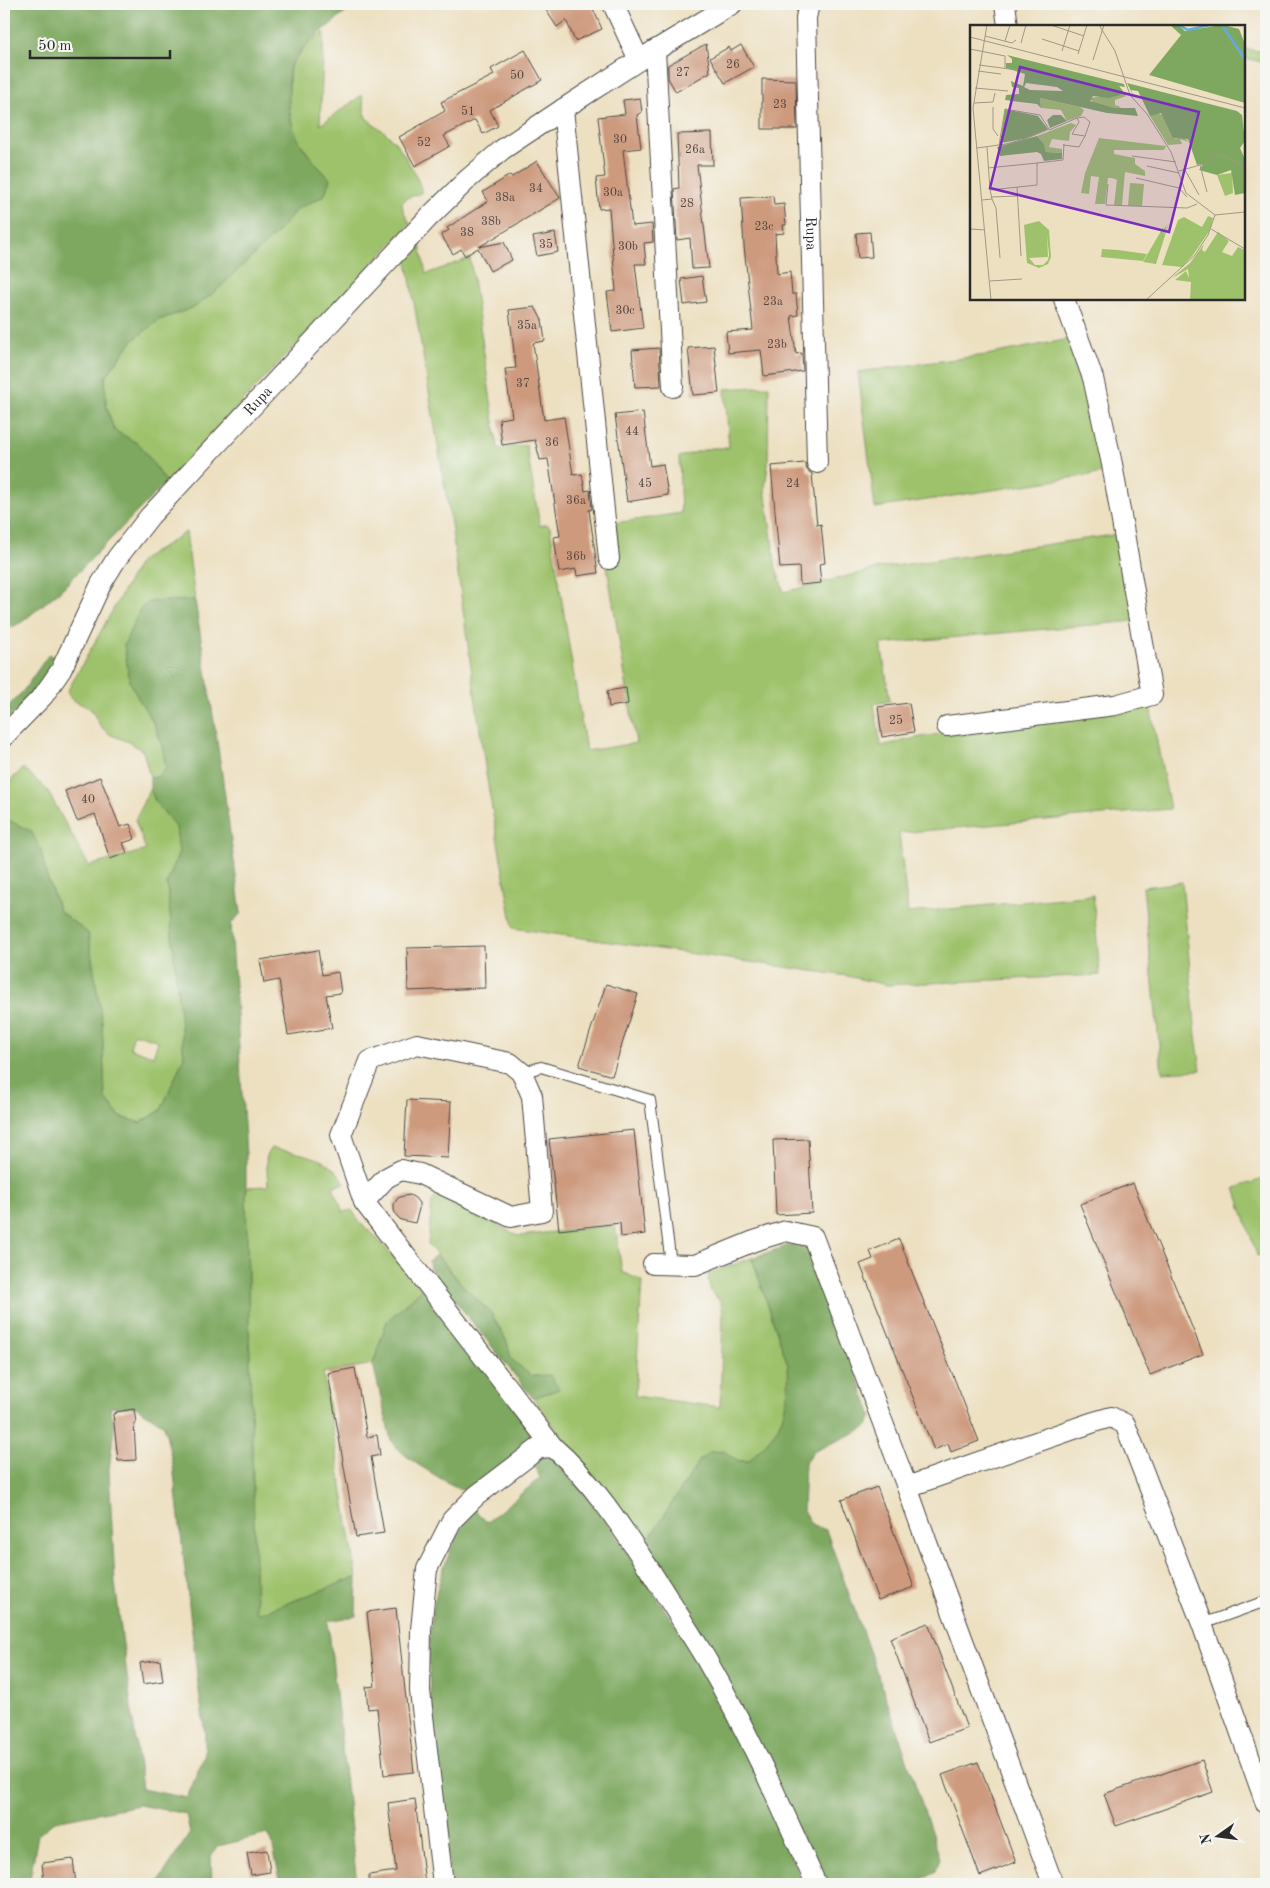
<svg xmlns="http://www.w3.org/2000/svg" width="1270" height="1888" viewBox="0 0 1270 1888" font-family="'Old Standard TT',serif">
	<rect width="100%" height="100%" fill="#f6f6f2"/>
	<filter id="ink" filterUnits="userSpaceOnUse"><feTurbulence type="fractalNoise" baseFrequency=".02" numOctaves="2"/><feDisplacementMap in="SourceGraphic" scale="10" xChannelSelector="R" yChannelSelector="G"/><feConvolveMatrix kernelMatrix="1 2 1 2 8 2 1 2 1" color-interpolation-filters="sRGB"/></filter>
	<filter id="wash" filterUnits="userSpaceOnUse"><feTurbulence type="fractalNoise" baseFrequency=".0096" numOctaves="4" result="noise"/><feDisplacementMap in="SourceGraphic" scale="20" xChannelSelector="R" yChannelSelector="G"/><feGaussianBlur stdDeviation="1.12" result="paint"/><feColorMatrix in="noise" values="0 0 0 0 0 0 0 0 0 0 0 0 0 0 0 0 0 1.4 0 .05"/><feComposite in="paint" operator="in"/></filter>
	<g filter="url(#wash)">
		<rect width="100%" height="100%" fill="#ede0c1"/>
		<path fill="#9ec26c" stroke="#64764c" fill-rule="evenodd" d="M324,32L320,125L362,95L366,118C375,125 386,132 394,141C401,149 423,183 421,193L407,198L402,203L403,210L410,224L166,482L140,445L114,430L106,405L105,378L131,342L159,320L195,307L218,289L297,209L324,196L330,179L313,161L294,134L288,103L290,67L303,49Z
			M1244,49L1266,52V63L1244,58Z
			M420,244L426,274L470,258L498,449L526,445L540,526L547,524L550,527L586,751L636,743L607,567L620,564L615,523L681,513L679,457L711,448H729L725,389L769,386L768,464L765,489L776,568L784,592L880,568L1120,534L1135,621L881,644L890,701L874,704L881,746L921,737L1138,703L1150,706L1170,809L899,833L908,913L1093,895L1100,975L887,985L847,976L513,928L486,774L450,517L406,255Z
			M1075,338L1110,472L875,508L858,372L986,355Z
			M186,532L195,600L149,602L138,698C155,724 162,738 166,769L157,777L150,778L143,751L129,742L111,735L101,727L91,709L71,699L67,692L140,561Z
			M23,768L47,790L89,866L146,850L135,820L150,788L155,801L176,827L179,852L167,883L184,1057L161,1110L140,1123L120,1117L105,1098L102,1022L88,933L59,911L46,874L41,850L4,818V787ZM134,1033L158,1041L153,1056L130,1048Z
			M1182,882L1196,1036L1201,1070L1162,1072L1143,887Z
			M271,1148C299,1154 329,1154 345,1183L333,1187L343,1212L352,1210L360,1223L373,1234L422,1289L387,1321L373,1364L323,1373L357,1577L261,1613L256,1612L246,1199L247,1187L268,1186L266,1155Z
			M1266,1178V1253L1257,1256L1235,1188Z
			M439,1195L519,1236L615,1225L622,1272L642,1281L635,1396L720,1407L723,1312L720,1301L710,1290L708,1274L752,1258L788,1365C790,1384 786,1416 775,1432C767,1443 757,1452 749,1461L700,1460L643,1548L533,1398L559,1389L531,1376L511,1359L507,1342L491,1313L465,1288L428,1244L432,1201Z"/>
		<path fill="#7ea860" stroke="#546a46" fill-rule="evenodd" d="M4,4H357C340,17 298,47 290,66C288,72 289,83 289,89C287,132 302,150 330,179L324,196L297,209L277,233L218,289L195,307L159,320L131,342L105,378L106,405L114,430L140,445L166,482L61,590L22,622L4,631Z
			M195,600L221,767L241,913L231,924L246,1155V1199L256,1612L261,1613L357,1577L356,1616L328,1621L357,1884H281L272,1842L268,1834L218,1846L211,1856L212,1884H157L190,1833L186,1814L139,1805L55,1821L38,1835L29,1884H4V818L31,831L41,850L46,874L59,911L88,933L102,1022L105,1098L120,1117L141,1123L161,1110L184,1057L167,883L179,852L176,827L155,801L150,788V778L157,777L166,769L163,747L155,725L138,698L129,680L124,645L140,609L149,602ZM110,1407H136L164,1425L173,1465L198,1684L205,1734V1754L187,1798L142,1789L115,1583L109,1470L114,1427Z
			M49,654L56,659L37,691L4,723V711L23,691Z
			M795,1243L808,1248L872,1416L867,1427L813,1452L805,1463L803,1510L811,1524L826,1530L891,1712L940,1858L936,1871L913,1884H827L643,1548L700,1460L710,1452L724,1451L737,1461H749C757,1452 767,1443 775,1432C786,1416 790,1384 788,1365L752,1258Z
			M436,1255L465,1288L491,1313L507,1342L511,1359L531,1376L550,1375L559,1389L533,1398L430,1269L429,1261Z
			M422,1289L531,1428V1440C519,1454 480,1495 460,1489C450,1485 439,1477 430,1472C415,1463 401,1454 391,1440L373,1364L387,1321Z
			M550,1456L561,1464L605,1519L707,1673L749,1758L803,1884H451C446,1844 442,1803 437,1763C429,1685 419,1619 453,1545C459,1532 465,1520 473,1508L487,1522L540,1478L534,1463L542,1457Z"/>
		<g id="blocks">
			<path fill="#cd9a7e" d="M542,4H591L602,29L575,41L566,20L557,27Z
				M706,44L710,72L676,92L668,78V65Z
				M741,45L754,67L725,83L710,58L729,47L731,51Z
				M525,50L542,80L490,110L498,126L483,134L475,120L444,136L450,146L415,166L399,137L445,111L441,102L494,75L491,69Z
				M762,79L796,80L797,129H762Z
				M640,98L642,112L637,115L641,148L623,150L632,226L652,224L653,242L644,243L646,264H635L643,328L612,332L607,292L616,291L609,208L599,209L596,178L605,177L598,117L625,114L623,100Z
				M712,133L713,165H697L709,268L692,269L690,238L677,240L674,189L679,188L677,134Z
				M537,161L560,198L479,247L504,242L512,260L490,271L478,248L465,256L461,249L453,254L441,235L449,230L447,228L488,201L483,192L510,175L512,177Z
				M773,196L774,205L784,204L786,225H783L784,233L775,234L777,274L790,272L792,294H796L798,315L791,316L796,354L802,353L803,371L764,376L761,350L728,353L726,332L753,330L744,246L741,198Z
				M870,232L872,257L858,258L856,233Z
				M555,233L558,252L537,256L533,237Z
				M702,276L706,302L684,305L681,279Z
				M535,307L542,320L545,341L533,343L544,420L564,417L573,475L582,474L585,491L590,490L592,509L589,510L598,573L577,576L576,569L559,572L554,537L560,536L548,459L540,460L535,440L502,445L499,419L512,417L505,369L516,368L509,310Z
				M714,346L719,393L693,395L688,348Z
				M659,348L661,386L635,387L632,350Z
				M643,412L650,466L663,464L668,495L627,502L615,415Z
				M805,463L807,470L812,474L817,525L821,524L825,563L819,564L821,583L800,585L799,567L780,568L771,466Z
				M626,688L628,704L609,707L607,691Z
				M909,703L914,732L882,737L878,707Z
				M100,777L120,827L130,824L135,839L123,843L127,853L110,859L95,814L77,821L65,791Z
				M484,946L485,988L408,991L407,948Z
				M318,950L322,975L338,972L341,993L326,995L332,1028L288,1035L279,980L264,983L260,960Z
				M606,984L638,994L612,1076L579,1066Z
				M407,1100L451,1102L448,1158L404,1156Z
				M634,1130L645,1234L621,1237L620,1223L559,1230L549,1139Z
				M808,1139L812,1213L776,1215L773,1140Z
				M1133,1183L1203,1354L1150,1375L1080,1204Z
				M410,1195L415,1198L419,1203V1209L415,1223L401,1220L396,1215L394,1210V1204L398,1198L403,1196Z
				M899,1239L979,1441L951,1452L948,1444L934,1450L860,1264L873,1259L870,1251Z
				M355,1368L367,1437L377,1435L380,1455L371,1457L384,1533L356,1537L328,1373Z
				M134,1409L136,1423L134,1424L136,1460L118,1461L113,1414L116,1413V1412Z
				M877,1487L914,1587L878,1600L841,1500Z
				M396,1608L414,1772L384,1775L377,1708L368,1709L366,1687L375,1686L367,1612Z
				M928,1623L967,1728L929,1742L890,1638Z
				M160,1660L163,1681L143,1684L140,1663Z
				M1202,1760L1213,1792L1116,1826L1104,1794Z
				M978,1762L1016,1862L980,1876L942,1775Z
				M415,1799L425,1884H369V1875L396,1871L388,1803Z
				M267,1850L270,1872L251,1875L247,1853Z
				M73,1859L76,1884H44L42,1863Z"/>
		</g>
	</g>
	<g filter="url(#ink)">
		<use href="#blocks" fill-opacity="0" stroke="#484642" stroke-width="1"/>
		<g fill="none" stroke-linecap="round" stroke-linejoin="round">
			<defs>
				<path id="lane" d="M522,1073L541,1067L650,1100L671,1264
					M1202,1624L1266,1601"/>
				<g id="street">
					<path d="M613,4L639,60"/>
					<path id="s1" d="M809,4L806,18L817,463"/>
					<path d="M1005,4L1008,26"/>
					<path d="M655,50L673,387"/>
					<path d="M563,109L609,559"/>
					<path d="M947,726L1115,705L1152,695L1112,464L1093,378L1064,299"/>
					<path id="s2" d="M4,736L43,696L61,670L101,584L117,558L150,516L429,217L468,179L503,149L563,109L639,60L732,4"/>
					<path d="M364,1202L341,1135L370,1061L417,1044L510,1063L522,1073L532,1096L542,1211L511,1217L420,1174L401,1170L386,1178L364,1202L553,1447"/>
					<path d="M653,1264L695,1265L754,1241L786,1231L813,1237L907,1487L1094,1422L1111,1417L1125,1424L1202,1624L1266,1804"/>
					<path d="M907,1487L927,1543L1053,1884"/>
					<path d="M443,1884L420,1691L421,1630L427,1569L452,1520L476,1496L539,1448L553,1447C593,1481 625,1532 653,1575C671,1603 689,1631 706,1659C748,1731 782,1808 816,1884"/>
				</g>
			</defs>
			<use href="#lane" stroke="#484642" stroke-width="12"/>
			<use href="#street" stroke="#484642" stroke-width="22"/>
			<use href="#lane" stroke="#fff" stroke-width="10"/>
			<use href="#street" stroke="#fff" stroke-width="20"/>
		</g>
	</g>
	<g text-anchor="middle" stroke-width="4" stroke-linejoin="round" paint-order="stroke">
		<g font-size="12" fill="#544740">
			<text x="733" y="68">26</text>
			<text x="683" y="76">27</text>
			<text x="517" y="79">50</text>
			<text x="780" y="108">23</text>
			<text x="468" y="115">51</text>
			<text x="620" y="143">30</text>
			<text x="424" y="146">52</text>
			<text x="695" y="153">26a</text>
			<text x="536" y="192">34</text>
			<text x="613" y="196">30a</text>
			<text x="505" y="201">38a</text>
			<text x="687" y="207">28</text>
			<text x="491" y="225">38b</text>
			<text x="764" y="230">23c</text>
			<text x="467" y="236">38</text>
			<text x="546" y="248">35</text>
			<text x="628" y="250">30b</text>
			<text x="773" y="305">23a</text>
			<text x="625" y="314">30c</text>
			<text x="527" y="329">35a</text>
			<text x="777" y="348">23b</text>
			<text x="523" y="387">37</text>
			<text x="632" y="435">44</text>
			<text x="552" y="446">36</text>
			<text x="645" y="487">45</text>
			<text x="793" y="487">24</text>
			<text x="576" y="504">36a</text>
			<text x="576" y="560">36b</text>
			<text x="896" y="724">25</text>
			<text x="88" y="803">40</text>
		</g>
		<g font-size="15" fill="#2b2b2b" stroke="#f6f6f2">
			<text dy="5" stroke="none"><textPath href="#s1" startOffset="230">Rupa</textPath></text>
			<text dy="5" stroke="none"><textPath href="#s2" startOffset="424">Rupa</textPath></text>
		</g>
	</g>
	<g transform="translate(970 25)">
		<rect width="275" height="275" fill="#ede0c1"/>
		<path d="M153,66L156,71L145,75V80L151,82L147,84L125,79L119,73L148,70ZM70,73L110,82L114,85L111,91L97,96L91,85L71,83ZM186,87L194,91L205,114L213,112L219,117L210,114L212,119L198,120L180,91ZM101,98L106,100L100,107L99,116L82,114L79,122L92,124V128L76,127L74,119L67,111ZM129,113L196,121L194,125H144V129L165,133V139L175,146V151L155,147L152,180H144L147,155L142,153H138L135,179H125L129,152L121,151L119,169L111,168L115,148ZM262,148L263,168L255,171L247,150ZM160,158L174,159L172,181H158ZM238,191L243,193L240,205L223,230L212,242L192,240L208,195L214,192L232,202ZM69,196L79,205L81,232L78,239L69,243L57,238L54,200ZM77,210L79,230L78,235L73,240H65L59,233L78,232ZM199,198L186,239L173,237L191,206L194,201L192,208L197,199L194,210ZM248,207L259,216L252,227L262,231L268,222L275,225V275H220L221,257L205,255L216,246L219,253L218,244L202,253L220,238L234,219L232,225L235,227ZM132,224L148,225L177,229L173,236L131,232Z" fill="#9ec26c" fill-rule="evenodd"/>
		<path d="M200,0H209L215,6L251,0L275,36V78L179,50L211,10ZM253,0L269,4L275,19V33ZM37,30L154,59L155,62L149,61L153,66L150,70L139,73L123,71L120,76L144,83H165L168,91L137,88L70,73L71,83L67,79L35,75L36,70L49,69V63L42,62L41,56L53,61L55,49L36,43V38H42V34ZM56,58L87,62L93,66L60,65L54,62ZM157,58L267,86L272,90L275,116L270,123L275,134V168L265,170L261,145L247,150L229,145L233,139L227,140L218,114L203,113L191,88L180,91L168,66L161,65L166,76ZM35,84L68,91L78,104L54,114L30,118ZM83,90H91L97,96L80,103L77,95ZM67,111L74,119L76,127L92,128V134L74,136L71,129L67,127L30,131L27,122Z" fill="#7ea860" fill-rule="evenodd"/>
		<path fill="none" stroke="#63a9d9" stroke-width="2.5" d="M209,0L218,5L239,0M252,0L275,34"/>
		<path fill="none" stroke="#9f9885" stroke-width="1" d="M17,0L3,83L21,275M81,0L114,11M129,0L145,26L160,70L177,89L201,127L216,168L245,190L238,210L225,230L176,275M15,11L42,18L46,15M0,12L275,83M72,14L109,26M35,16L40,0M51,18L56,0M0,24L35,31V43M92,26L100,0M108,29L117,0M123,35L134,0M9,40L47,45M8,46L31,49M5,63L38,66M4,78L23,77L25,68M23,82V104L28,111M79,105L107,93L109,97L102,109L115,111L120,97L114,92L107,93M93,120L109,122L115,111M17,122L20,165L67,160V138L93,135L94,119M7,123L29,120L36,119L55,114L79,104L70,90L35,84L29,120M162,131L206,137M230,140L237,167M177,141L209,148M18,143L67,138M215,145L229,170M209,146L237,138L248,129L275,141M166,153L209,163L217,172M138,159L136,180L217,183L227,179M47,162L51,231M21,172L47,171M22,174L26,183L30,233M12,175L22,174L20,165M245,190L275,187M0,204L15,205M241,204L275,224M20,256L52,254"/>
		<path fill="#7b2cbf" fill-opacity="0.15" stroke="#7b2cbf" stroke-width="2.5" d="M50,42L229,87L199,207L20,163Z"/>
		<rect width="275" height="275" fill="none" stroke="#2b2b2b" stroke-width="2.5"/>
	</g>
	<rect width="1270" height="1888" fill="none" stroke="#f6f6f2" stroke-width="20"/>
	<g transform="translate(1218 1836) rotate(256)" stroke="#f6f6f2" stroke-width="4" paint-order="stroke">
	<path d="M0-4L9 19L0 12L-9 19Z" fill="#2b2b2b"/>
	<text y="-8" font-size="14" font-weight="bold" text-anchor="middle" fill="#2b2b2b">N</text>
	</g>
	<path d="M30 50v8h140v-8" fill="none" stroke="#2b2b2b" stroke-width="2.5"/>
	<text x="38" y="50" font-size="15" fill="#2b2b2b" stroke="#f6f6f2" stroke-width="4" paint-order="stroke">50 m</text>
</svg>
